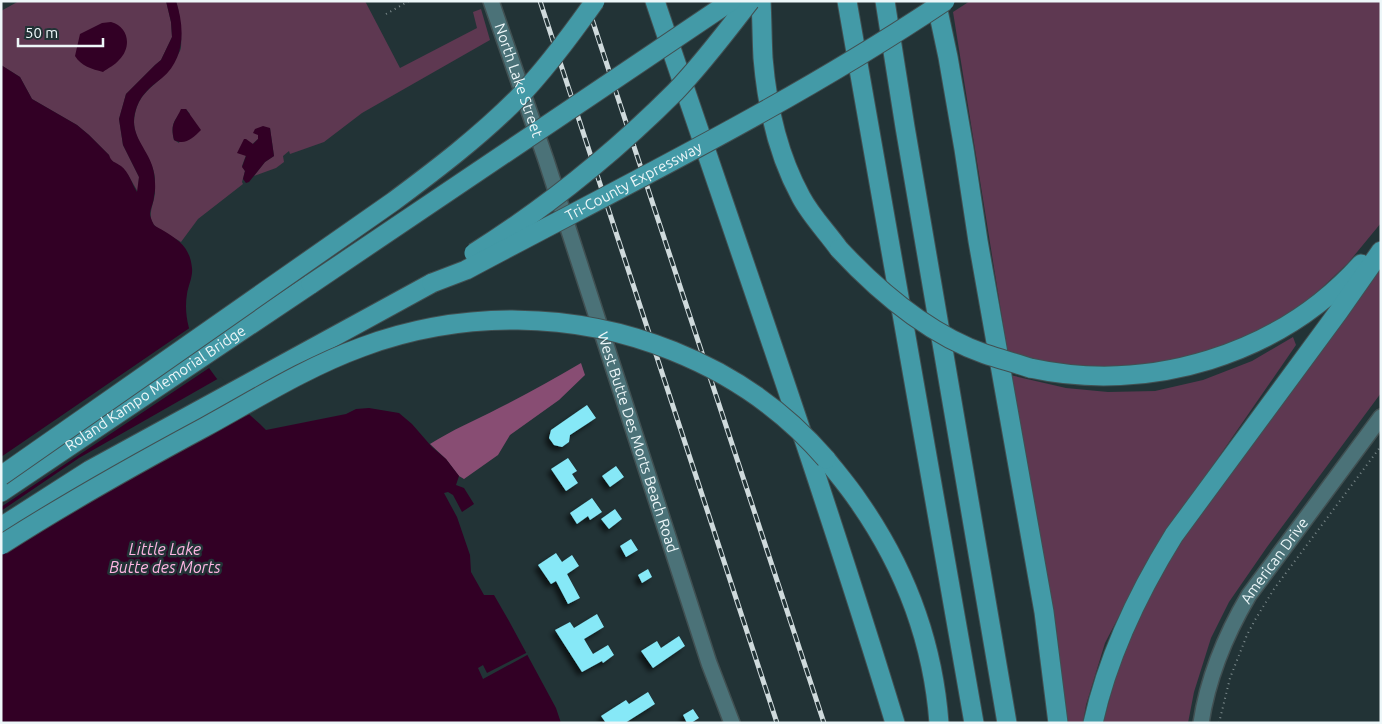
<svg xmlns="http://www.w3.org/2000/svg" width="1382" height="724" viewBox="0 0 1382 724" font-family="Ubuntu,sans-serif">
	<defs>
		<filter id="shadow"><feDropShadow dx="-4" dy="4" stdDeviation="2.5" flood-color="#0009"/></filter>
	</defs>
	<rect width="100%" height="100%" fill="#223336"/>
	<path fill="#5e3851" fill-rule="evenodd" d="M19,1H166L171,22L172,37L161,60L155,65L126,94L119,119L123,145L139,177L138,192L128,175L110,159L109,155L89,135L77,125L32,99L20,77L1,65V11Z
		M176,1H365L400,68L477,28L473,12L481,9L490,40L362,113L324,142L290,154L289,151L283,156L284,162L276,168L254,176L265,162L274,156L270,128L258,135V139L249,147L242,166L245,171L242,182L243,184L198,219L181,242C173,237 162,232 155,226C146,217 154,204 155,193C155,188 155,183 155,178C153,155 129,139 135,114C139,95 149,90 161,78C166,74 181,53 181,47C182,34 180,13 176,1ZM186,109L190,114L179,143L174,140C170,125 174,118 186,109Z
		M970,1H1381V223L1348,263L1310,299L1268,329L1222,349L1171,361L1114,369L1054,364L1008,355L953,12Z
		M1381,268V393L1267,547L1229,602L1211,638L1194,692L1188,723H1103L1119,665L1152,589L1183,539Z
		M1293,337L1296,345L1149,558L1105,643L1086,705L1083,723H1067L1056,627L1010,375L1066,388L1108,392L1155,391L1203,380L1252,361Z"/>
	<path fill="#884d73" d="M581,363L585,375L559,400L510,435L498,455L464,479L459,476L446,459L430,444C452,430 476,420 499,408C527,394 554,379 581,363Z"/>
	<path fill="#320025" d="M166,1H176C185,28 185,59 162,78C149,88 139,96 135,113C129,137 151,151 154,173C155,180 156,189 154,196C154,202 150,209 150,214C150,217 153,223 154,225C156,227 161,229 164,231C180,241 190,248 192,268C193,277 188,286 187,294C184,312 188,330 196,346C206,366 223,388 239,404C247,414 258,421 266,430L346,414L356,409L369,408L399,413L412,424L432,447L446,459L459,476L456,485L464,488L474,504L462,512L453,495L448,492L444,493L457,517L470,555L471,572L484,595H494L509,621L556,708L561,723H1V65L20,77L32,99L77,125L89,135L109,155C111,162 115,162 121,166C129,172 132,184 137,192L139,177L123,145L119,119L126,94L155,65L161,60L172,37L171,22Z
		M111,22C129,27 132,47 119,60C115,65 108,68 103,72C92,69 81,66 75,56L80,34L102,23Z
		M181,109H186L201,130C193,138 185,146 174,140C170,124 175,122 181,109Z
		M263,126L270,128L274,156L265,162L249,182L246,183L243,179L245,171L242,167L246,156L237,153L244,139H246L253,144L258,139V135L253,133L255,129Z"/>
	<path fill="#223336" d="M191,327L198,345L212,366L1,507V457Z
		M221,377L241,403L129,478L1,553V511L79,458Z
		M528,652L529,654L483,679L478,668L483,665L487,673Z"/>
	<path fill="#86e8f7" filter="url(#shadow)" d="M587,405L596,418L570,435L569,442L562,447L554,445L549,438L551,430Z
		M568,458L577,471L572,474L578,483L566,491L551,469Z
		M616,466L624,477L610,487L602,476Z
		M592,498L602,512L590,520L588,516L577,524L570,513Z
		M615,509L622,519L609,529L601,519Z
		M631,539L638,550L626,557L620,546Z
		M556,553L562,562L572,555L579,566L567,574L580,598L568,604L556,581L551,584L538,565Z
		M648,569L652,577L642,583L638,575Z
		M597,614L604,627L584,639L593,654L608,645L614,655L603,663L602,661L582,672L555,630L570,622L574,628Z
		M679,636L685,646L653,668L641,651L657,641L661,648Z
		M648,692L655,704L625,723H606L601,716L626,700L629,704Z
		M693,709L699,718L691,723H687L683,715Z"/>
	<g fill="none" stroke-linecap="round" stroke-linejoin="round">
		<defs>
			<g id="secondary">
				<path id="s1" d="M491,1L546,160L709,663L732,723"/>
				<path id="s2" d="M1201,723C1208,677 1226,634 1249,595L1381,417"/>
			</g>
			<g id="highway">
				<path d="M655,1C736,241 821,480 895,723"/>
				<path d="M761,1C762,20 762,39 763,58C767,106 778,155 801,197C811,216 827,232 839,249"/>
				<path d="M847,1L974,723"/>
				<path d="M885,1L905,127L1007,723"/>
				<path d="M936,1L948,57L964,149L978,241L1044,612L1058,723"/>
				<path d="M1030,368C1149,394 1279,355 1361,264"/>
				<path d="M826,459C837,473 849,487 859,502C905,568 933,643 939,723"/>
				<path id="s3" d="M1,492L311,284"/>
				<path d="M1,527L90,470L432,283"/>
				<path d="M1093,723C1108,655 1138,593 1174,535L1339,311L1381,251"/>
			</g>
		</defs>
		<use href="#secondary" stroke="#415052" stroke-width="18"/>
		<use href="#highway" stroke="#415052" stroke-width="21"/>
		<path stroke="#7e8c8e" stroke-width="2" stroke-dasharray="1 4" stroke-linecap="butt" d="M386,14L409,1
			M1219,723L1230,678L1247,635L1255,620L1274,589L1381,446"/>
		<use href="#secondary" stroke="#4b7278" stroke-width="15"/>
		<use href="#highway" stroke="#439aa7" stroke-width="19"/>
		<defs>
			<path id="rail" d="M540,1L777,723
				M586,1L824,723"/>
		</defs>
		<use href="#rail" stroke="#cfdadc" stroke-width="5"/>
		<use href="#rail" stroke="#223336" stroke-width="3" stroke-dasharray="9" stroke-linecap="butt"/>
		<defs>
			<g id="highway-bridge">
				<path d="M839,249C880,293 928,334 985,354C1000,359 1015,363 1030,368"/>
				<path d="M474,253C547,207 614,153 675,92C702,64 726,32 750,1"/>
				<path id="s4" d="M432,283L466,270C627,184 793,103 945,1"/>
				<path d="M311,284L731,1"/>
				<path d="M1,476L394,201C437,169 479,137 517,99C546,69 571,35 595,1"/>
				<path d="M1,545C68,502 136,464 205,427C256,399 307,367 362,347C462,310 574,311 673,351C733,375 784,410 826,459"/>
			</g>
		</defs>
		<use href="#highway-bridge" stroke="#415052" stroke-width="21" stroke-linecap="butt"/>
		<use href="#highway-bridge" stroke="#439aa7" stroke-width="19"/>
	</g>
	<g text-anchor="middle" stroke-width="5" stroke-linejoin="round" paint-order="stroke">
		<g font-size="15" fill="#edf7f9" stroke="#223336">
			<text dy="5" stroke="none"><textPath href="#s1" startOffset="84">North Lake Street</textPath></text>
			<text dy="5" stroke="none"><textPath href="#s4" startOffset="226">Tri-County Expressway</textPath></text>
			<text dy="5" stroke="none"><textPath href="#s3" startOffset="186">Roland Kampo Memorial Bridge</textPath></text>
			<text dy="5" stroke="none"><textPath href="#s1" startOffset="465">West Butte Des Morts Beach Road</textPath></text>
			<text dy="5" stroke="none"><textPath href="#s2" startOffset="180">American Drive</textPath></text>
		</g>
		<g font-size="16" font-style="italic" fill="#feb6e3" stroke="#223336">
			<text x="165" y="555">Little Lake<tspan x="165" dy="18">Butte des Morts</tspan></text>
		</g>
	</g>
	<rect width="1382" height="724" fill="none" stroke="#edf7f9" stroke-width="5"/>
	<path d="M18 38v8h85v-8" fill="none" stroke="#edf7f9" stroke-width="2.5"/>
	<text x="25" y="38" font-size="15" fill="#edf7f9" stroke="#223336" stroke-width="4" paint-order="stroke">50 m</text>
</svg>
